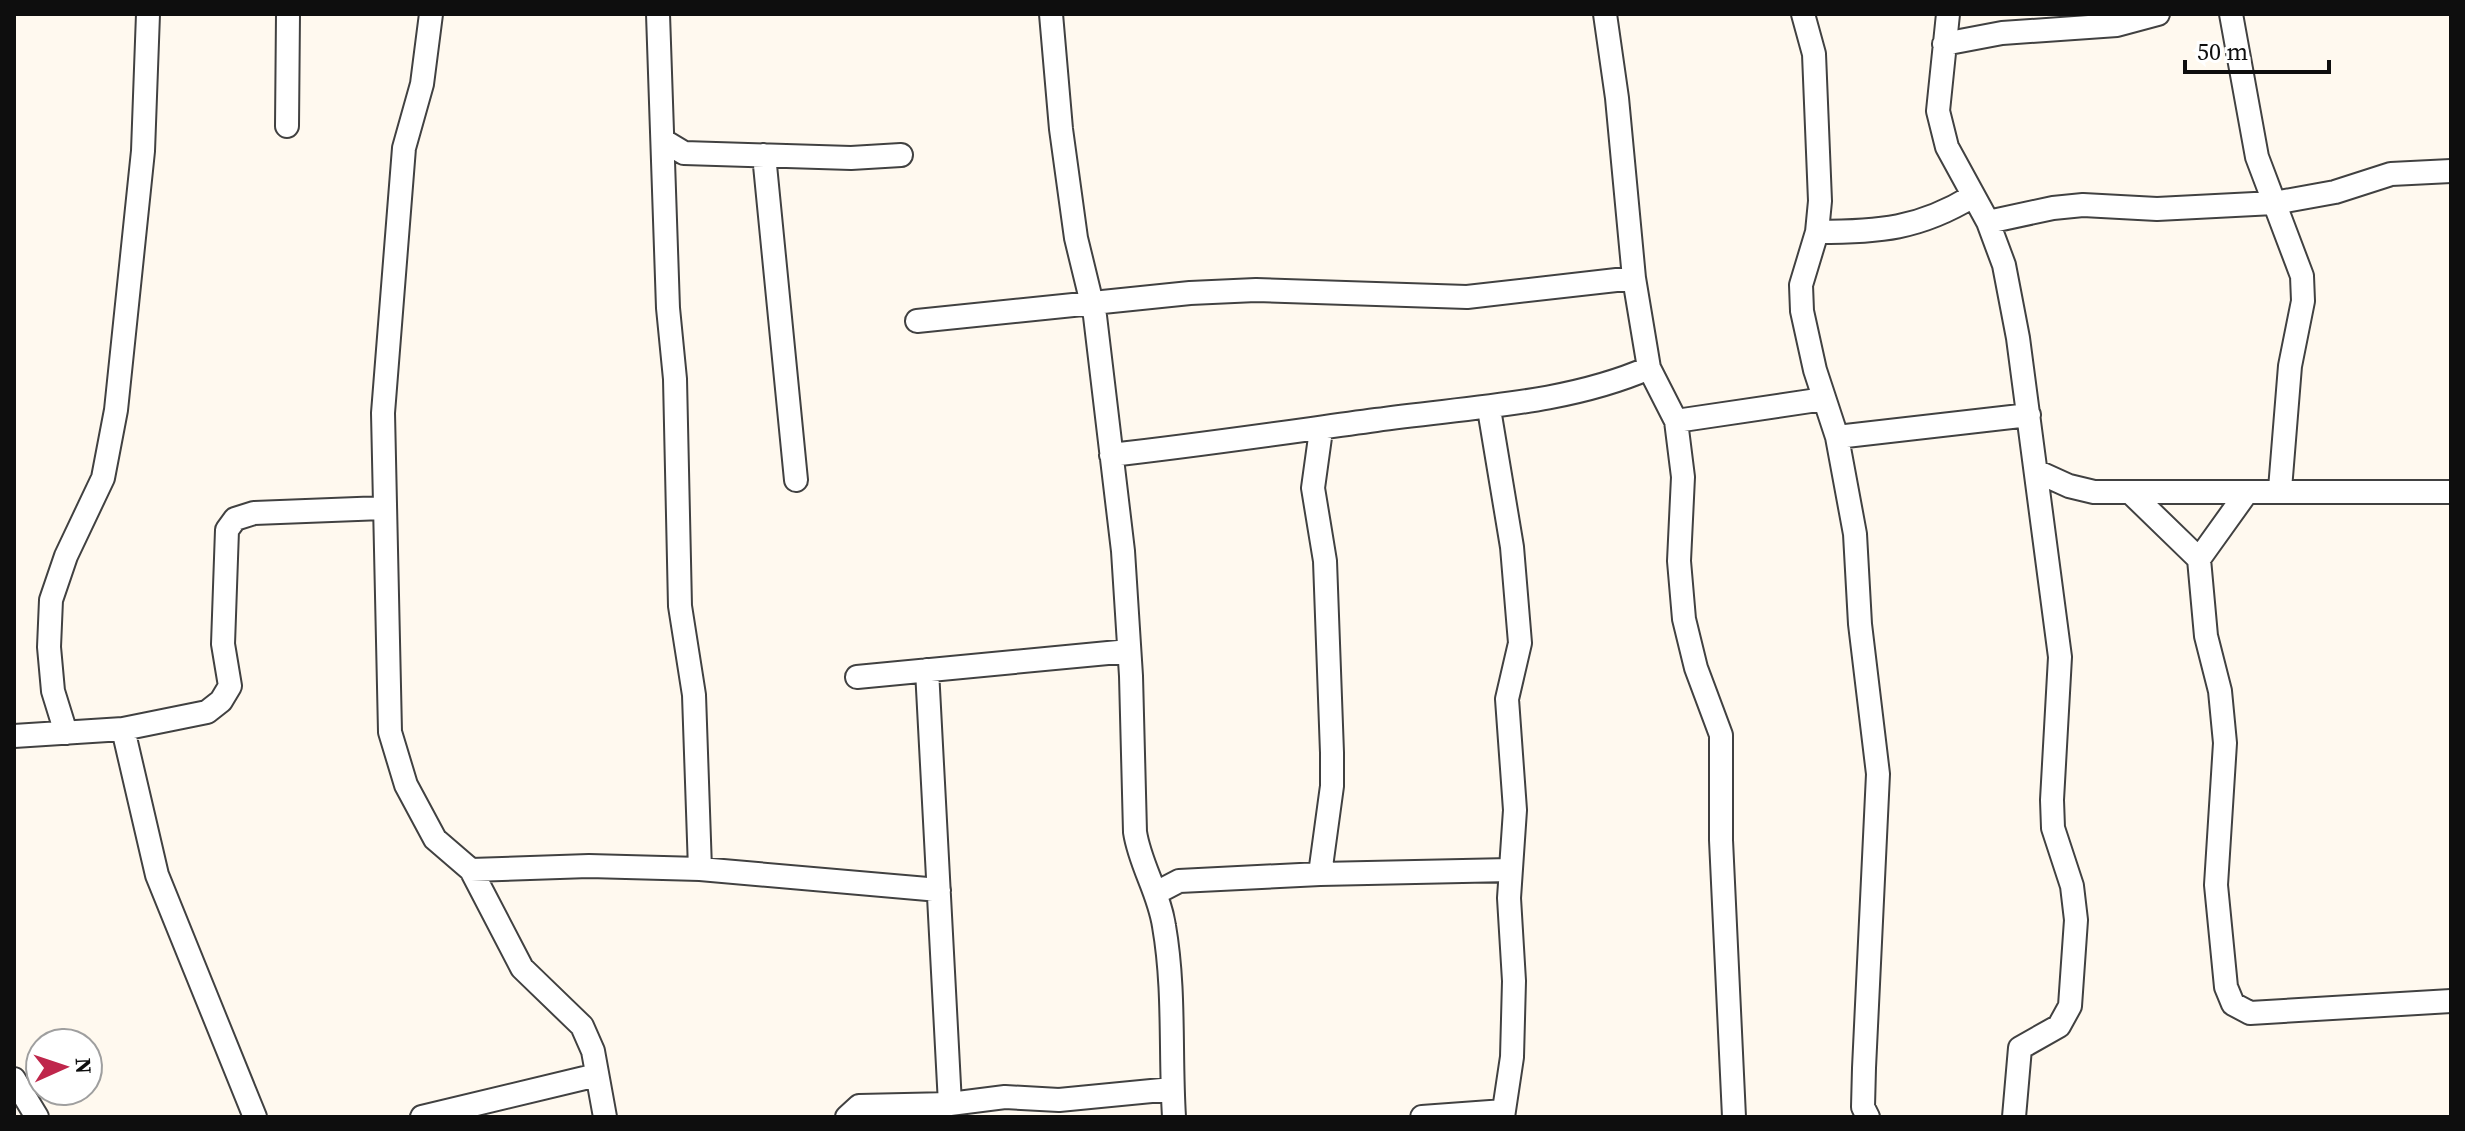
<svg xmlns="http://www.w3.org/2000/svg" width="2465" height="1131" viewBox="0 0 2465 1131" font-family="'Source Serif 4',serif">
	<rect width="100%" height="100%" fill="#fff9ef"/>
	<g fill="none" stroke-linecap="round" stroke-linejoin="round">
		<defs>
			<path id="street" d="M431,14L422,84L404,148L383,413L390,732L406,785L435,839L471,870L522,968L582,1026L593,1051L605,1117
				M658,14L668,308L675,379L680,606L694,695L700,869
				M1051,14L1061,129L1076,238L1095,316L1123,551L1131,676L1135,832C1140,865 1159,892 1164,926C1175,989 1170,1053 1174,1117
				M1605,14L1617,98L1634,278L1649,368L1676,421L1683,477L1679,561L1684,619L1696,668L1721,735V840L1734,1117
				M1803,14L1814,54L1820,201L1817,232L1801,285L1802,311L1815,370L1837,437L1855,534L1860,624L1878,774L1864,1068L1863,1107L1868,1117
				M1948,14L1938,111L1947,147L1988,222L2004,265L2018,338L2060,657L2052,800L2053,828L2072,886L2076,920L2070,1006L2059,1026L2020,1048L2014,1117
				M2231,14L2257,157L2302,276L2303,301L2290,366L2280,489
				M1944,44L2002,33L2117,25L2158,14
				M287,126L288,14
				M664,141L684,153L851,158L901,155
				M764,155L796,480
				M1988,222L2053,208L2083,205L2157,209L2274,203L2335,192L2391,174L2451,171
				M1817,232C1879,232 1919,229 1973,196
				M917,321L1190,293L1256,290L1467,297L1634,278
				M1489,409L1512,547L1520,643L1507,699L1515,810L1509,898L1514,981L1512,1057L1503,1117
				M1676,421L1824,399
				M1837,437L2029,415
				M1111,455C1200,445 1288,432 1376,420C1467,407 1564,405 1649,368
				M2036,471L2069,486L2094,492H2451
				M2131,493L2199,559L2206,636L2220,691L2225,743L2216,885L2226,987L2233,1004L2250,1013L2451,1001
				M2199,559L2247,492
				M927,670L950,1104
				M857,677L1129,651
				M123,729L157,875L255,1117
				M66,733L53,691L49,647L51,600L66,556L103,478L116,410L143,151L148,14
				M14,736L123,729L207,712L221,701L230,686L223,644L227,530L235,519L254,513L383,508
				M471,870L589,866L700,869L939,890
				M1320,874L1332,786V753L1325,561L1313,488L1321,430
				M1156,893L1179,881L1320,874L1510,870
				M14,1079L37,1117
				M422,1117L597,1075
				M847,1117L859,1106L950,1104L1005,1097L1059,1100L1172,1089
				M1422,1117L1504,1111"/>
		</defs>
		<use href="#street" stroke="#414141" stroke-width="26"/>
		<use href="#street" stroke="#fff" stroke-width="22"/>
	</g>
	<rect width="2465" height="1131" fill="none" stroke="#0e0e0e" stroke-width="32"/>
	<g transform="translate(64 1067) rotate(87)"><circle r="38" fill="#ffffff" stroke="#9f9f9f" stroke-width="2"/>
	<path d="M0-6L14 30L0 20L-14 30Z" fill="#bf264b"/>
	<text y="-12" font-size="22" font-weight="bold" text-anchor="middle" fill="#0e0e0e">N</text>
	</g>
	<path d="M2185 60v12h144v-12" fill="none" stroke="#0e0e0e" stroke-width="4"/>
	<text x="2197" y="60" font-size="24" fill="#0e0e0e" stroke="#ffffff" stroke-width="6" paint-order="stroke">50 m</text>
</svg>
